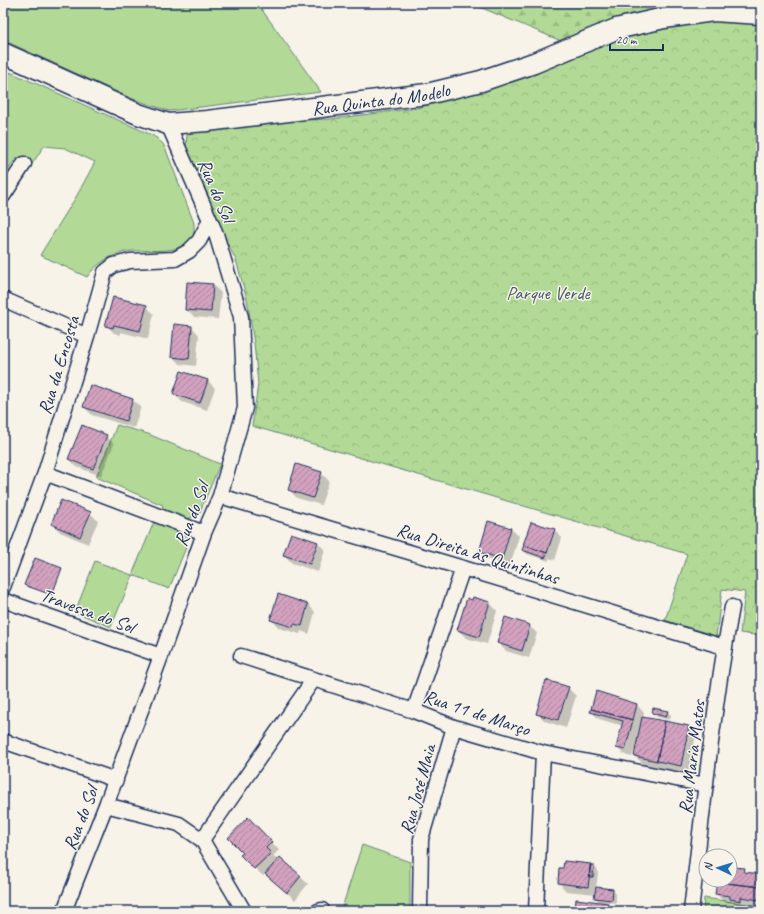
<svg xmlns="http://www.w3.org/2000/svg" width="764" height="914" viewBox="0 0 764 914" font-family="Caveat,sans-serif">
	<defs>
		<pattern id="forest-firs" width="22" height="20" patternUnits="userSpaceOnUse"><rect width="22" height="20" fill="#b2d995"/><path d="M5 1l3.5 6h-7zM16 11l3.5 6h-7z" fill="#98bb83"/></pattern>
		<pattern id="park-crowns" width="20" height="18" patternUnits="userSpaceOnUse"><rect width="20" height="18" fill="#b2d995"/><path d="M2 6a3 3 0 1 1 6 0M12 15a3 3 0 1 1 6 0" fill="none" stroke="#98bb83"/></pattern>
		<pattern id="building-hatch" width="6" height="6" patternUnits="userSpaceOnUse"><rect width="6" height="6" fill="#d3a2bf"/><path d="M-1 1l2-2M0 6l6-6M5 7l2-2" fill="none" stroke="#aa849e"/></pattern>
	</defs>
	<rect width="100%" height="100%" fill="#f7f3e8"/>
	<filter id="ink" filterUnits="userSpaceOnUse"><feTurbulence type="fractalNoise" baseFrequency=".025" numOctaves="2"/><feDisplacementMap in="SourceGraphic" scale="8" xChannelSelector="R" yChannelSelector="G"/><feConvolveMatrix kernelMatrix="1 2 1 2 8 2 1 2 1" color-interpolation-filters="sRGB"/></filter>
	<g filter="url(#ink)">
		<path fill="#b2d995" stroke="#66847a" d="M3,3H257L321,92L169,111L130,98L3,40Z
			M10,72L152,135L158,139L163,144L166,150L194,223C194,228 195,234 192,239C182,256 142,248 125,252C109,256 96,264 87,277L40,255L76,197L95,162L65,148L44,146L30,167L16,158L3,178V92Z
			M117,425L148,434L220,464L199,514L188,519L162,509L163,505L96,477Z
			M154,522C160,523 165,525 170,527C183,532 190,535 185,550L169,589L133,575L111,627L75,612L95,561L132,575Z
			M362,845L410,862V911H341Z
			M704,898L761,906V911H703Z"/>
		<path fill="url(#forest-firs)" stroke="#66847a" d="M470,3H761V6L566,43Z"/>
		<path fill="url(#park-crowns)" stroke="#66847a" d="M717,16L761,20V636L740,633L745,592L722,589L716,637L665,620L687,554L252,426L258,384L254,343L247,299L236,260L223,235L203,183L189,160L186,147L187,134L203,127L273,121L331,119L417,108L472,93L616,36Z"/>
		<path fill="#0003" d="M213,285L221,293L218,319L194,317L186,309Z
			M146,306L154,314L148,339L121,332V335L114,333L106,325Z
			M192,327L199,335L196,366L180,364L172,357Z
			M207,380L215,388L207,410L182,402L174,394Z
			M133,400L141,407L134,428L92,415L84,407Z
			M106,436L114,444L101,476L77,467L69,459Z
			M321,473L329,481L321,505L297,498L289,490Z
			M90,513L98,521L88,544L60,532L52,524Z
			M489,522L511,529L519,536L510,566L488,559L480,551Z
			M554,530L562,538L555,560L549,558V561L527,554L523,550Z
			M317,542L325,550L318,572L292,563L284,555Z
			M490,603L497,611L487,644L466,638L458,630Z
			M308,604L315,612L309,634L301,631L300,634L279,628L272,620Z
			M529,626L537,633L529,658L506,651L498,643Z
			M568,688L576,696L566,728L545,721L537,713Z
			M637,705L644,713L643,718L689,727L696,735L688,773L643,764L635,756L636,751L634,750L632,757L625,755L617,748L623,726L599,719L592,712Z
			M667,712L671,715L670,720L657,717L653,713Z
			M248,819L279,850L273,856L278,861L280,858L308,884L295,900L266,873L263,876L241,855L244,853Z
			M594,866L598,870V873L596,888L613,890L616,894V903L606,902L615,911H576L601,903L595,898L596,894L566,891L559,883Z
			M744,869L749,874L761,875V906L749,905L748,908L739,907L735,903L724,902L716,894L718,880H730V871L734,872Z"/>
		<path fill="url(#building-hatch)" stroke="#1b2f5e" d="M187,282L213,284L211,312L185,310Z
			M113,297L147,305L140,331L114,325L113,328L105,326Z
			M174,324L192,326L189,359L171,357Z
			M181,371L208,380L200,403L173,394Z
			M90,385L133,399L126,421L83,407Z
			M82,425L107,435L93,469L68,459Z
			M296,464L322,472L313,498L288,490Z
			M61,500L91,512L80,537L51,524Z
			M488,521L511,528L502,559L479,552Z
			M531,522L555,529L547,553L523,545Z
			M291,533L318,542L310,564L283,555Z
			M524,545L547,553L545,558L522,550Z
			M35,558L62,568L52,595L24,585Z
			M278,594L308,604L302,626L294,624L293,627L270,620Z
			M473,597L490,602L479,637L457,630L467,598L472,600Z
			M505,617L530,625L522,651L497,643Z
			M546,680L569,687L558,720L536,714Z
			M596,691L637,704L633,720L591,709Z
			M653,708L668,711L666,717L652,713Z
			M591,709L633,720L625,750L616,748L623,721L590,712Z
			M642,717L665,721L657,761L634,756Z
			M665,721L689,726L681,766L657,761Z
			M248,817L272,842L266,848L271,853L254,869L240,855L243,853L228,838Z
			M280,857L301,876L287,893L265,874Z
			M564,861L591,864L588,887L558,883L559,868H563Z
			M590,865H594L593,877H589Z
			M734,867L745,868L744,872L761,874V887L717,882V880H730V870L734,871Z
			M717,882L761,887L759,900L741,897V901L730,899V896L715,894Z
			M596,887L613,889L612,900L594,898Z
			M576,899L608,903L607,911H575Z"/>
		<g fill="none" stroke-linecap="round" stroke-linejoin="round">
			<defs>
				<path id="street" d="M3,196L24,164
					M3,299L87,336
					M45,473L204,533
					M220,496L463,568L724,647
					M3,587L45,473L87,336L105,272L114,265L130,261L175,259L189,251L199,241L210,220
					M3,600L161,656
					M241,656L414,711L454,727L543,753L706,785
					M414,711L463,568
					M3,741L116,780
					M106,805L179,824L202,840L244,911
					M202,840L314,679
					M64,911L106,805L161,656L204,533L220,496L245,408L241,317L216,234L168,124
					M318,911L322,910
					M420,911L421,839L454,727
					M536,911L543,753
					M691,911C703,810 713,708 732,607"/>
				<g id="secondary">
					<path id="s1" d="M3,53L138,114L168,124L207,121L427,94L481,81L534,63L616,29L664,18L713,11L761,14"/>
				</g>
			</defs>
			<use href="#street" stroke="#1b2f5e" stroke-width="17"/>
			<use href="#secondary" stroke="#1b2f5e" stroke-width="23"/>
			<use href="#street" stroke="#f7f3e8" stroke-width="14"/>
			<use href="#secondary" stroke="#f7f3e8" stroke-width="20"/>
		</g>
	</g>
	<g text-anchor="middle" stroke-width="3" stroke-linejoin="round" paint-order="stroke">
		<g font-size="19" fill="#1b2f5e" stroke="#f7f3e8">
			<text dy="7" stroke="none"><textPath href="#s1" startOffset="394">Rua Quinta do Modelo</textPath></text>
			<text transform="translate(217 190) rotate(67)" y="7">Rua do Sol</text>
			<text transform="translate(58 365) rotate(-73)" y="7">Rua da Encosta</text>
			<text transform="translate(191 514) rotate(-69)" y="7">Rua do Sol</text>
			<text transform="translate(478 553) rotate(17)" y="7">Rua Direita às Quintinhas</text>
			<text transform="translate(88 610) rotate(20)" y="7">Travessa do Sol</text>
			<text transform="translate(477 712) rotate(18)" y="7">Rua 11 de Março</text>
			<text transform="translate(691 757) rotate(-83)" y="7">Rua Maria Matos</text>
			<text transform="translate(417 789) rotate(-75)" y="7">Rua José Maia</text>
			<text transform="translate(80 818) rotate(-69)" y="7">Rua do Sol</text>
		</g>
		<g font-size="19" fill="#415a6c" stroke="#f7f3e8">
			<text x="548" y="299">Parque Verde</text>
		</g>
	</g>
	<rect width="764" height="914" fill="none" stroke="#f7f3e8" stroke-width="16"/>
	<rect x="8" y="8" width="748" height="898" fill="none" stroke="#1b2f5e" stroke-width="1.5" filter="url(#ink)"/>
	<g transform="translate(718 868) rotate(274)"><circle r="19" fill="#f7f3e8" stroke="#9fa5b1"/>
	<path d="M0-3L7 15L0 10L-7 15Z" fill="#1f6fb2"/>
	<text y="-6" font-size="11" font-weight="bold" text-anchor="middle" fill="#1b2f5e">N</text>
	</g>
	<path d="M610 44v6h53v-6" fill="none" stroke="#1b2f5e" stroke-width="2"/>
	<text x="616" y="44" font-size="12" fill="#1b2f5e" stroke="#f7f3e8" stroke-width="3" paint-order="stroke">20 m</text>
</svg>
